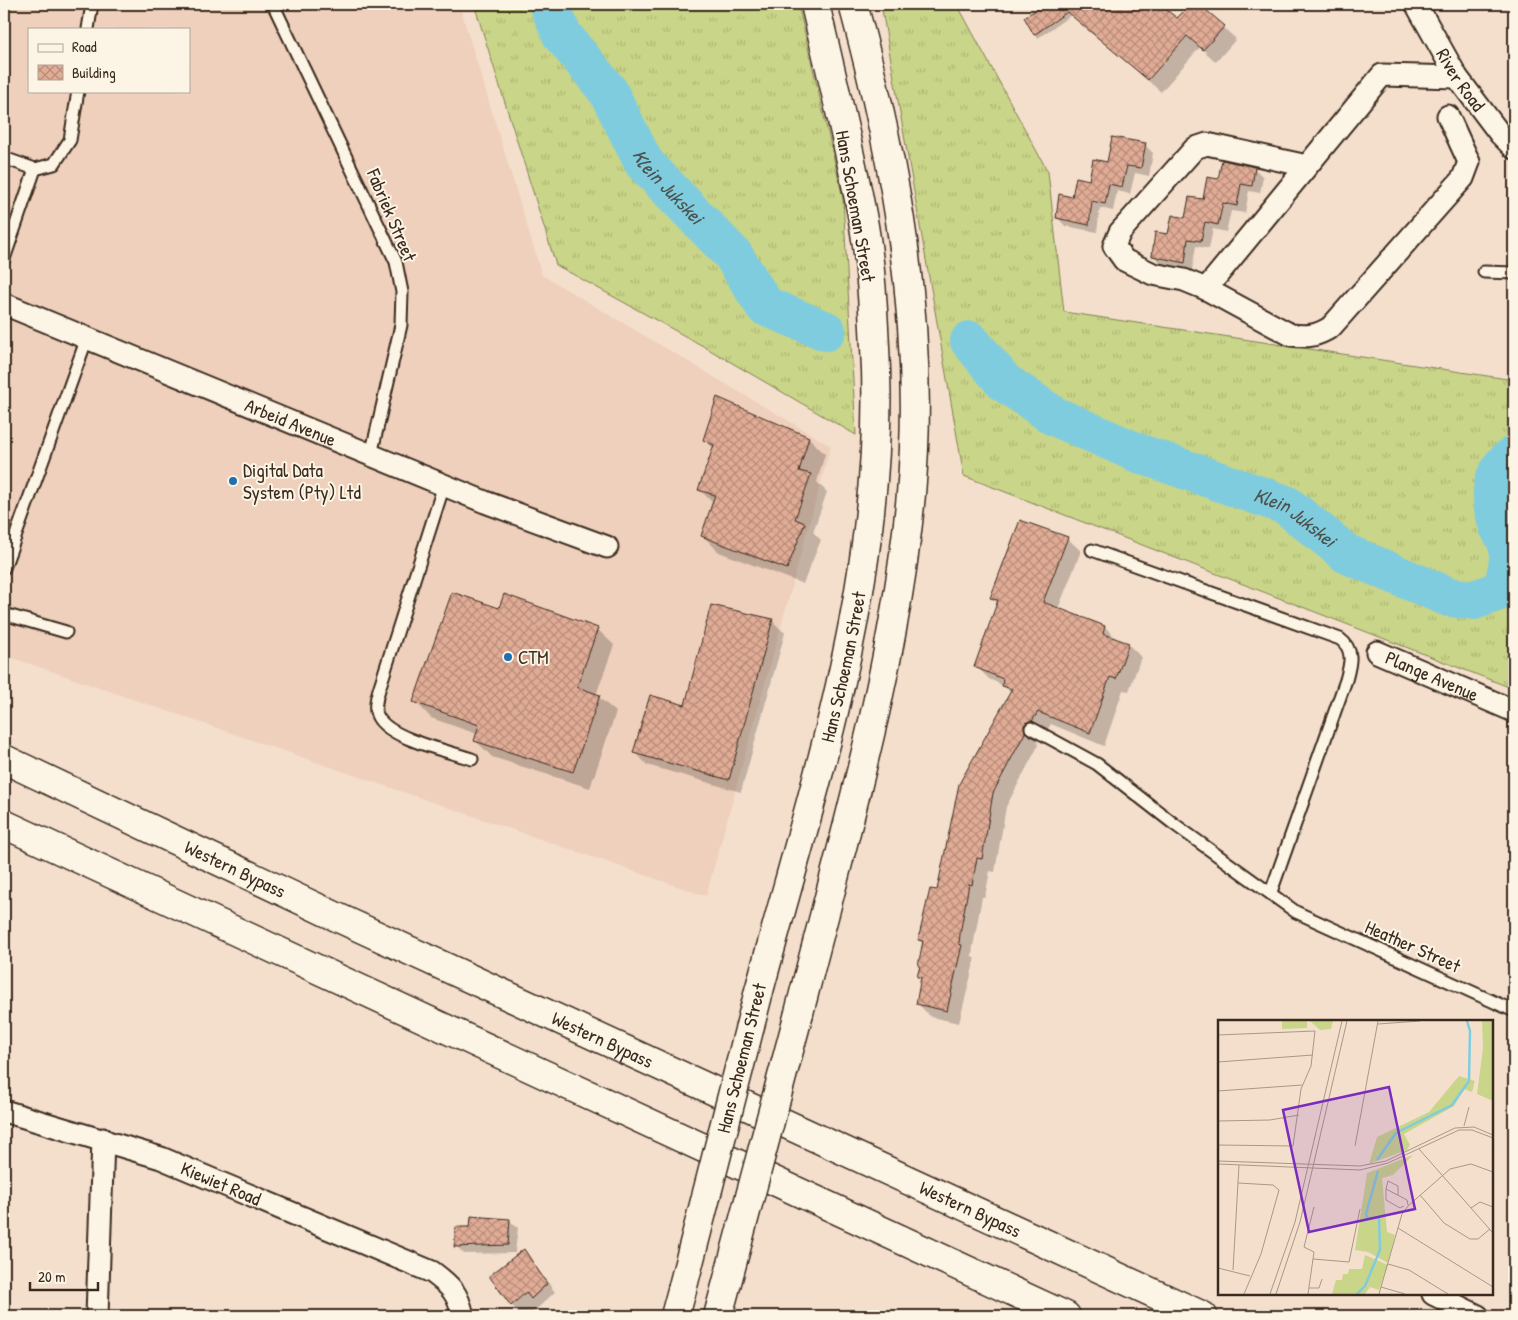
<svg xmlns="http://www.w3.org/2000/svg" width="1518" height="1320" viewBox="0 0 1518 1320" font-family="'Patrick Hand',sans-serif">
	<defs>
		<pattern id="grass-tufts" width="24" height="20" patternUnits="userSpaceOnUse" patternTransform="scale(1.25)"><rect width="24" height="20" fill="#c9d588"/><path d="M3 7l-1-3M5 7V3M7 7l1-3M15 17l-1-3M17 17v-4M19 17l1-3" fill="none" stroke="#aeb775"/></pattern>
		<pattern id="building-cross-hatch" width="8" height="8" patternUnits="userSpaceOnUse" patternTransform="scale(1.25)"><rect width="8" height="8" fill="#e1ac96"/><path d="M0 0l8 8M0 8l8-8" fill="none" stroke="#b88c7a"/></pattern>
	</defs>
	<rect width="100%" height="100%" fill="#f4dfcd"/>
	<filter id="ink" filterUnits="userSpaceOnUse"><feTurbulence type="fractalNoise" baseFrequency=".02" numOctaves="2"/><feDisplacementMap in="SourceGraphic" scale="10" xChannelSelector="R" yChannelSelector="G"/><feConvolveMatrix kernelMatrix="1 2 1 2 8 2 1 2 1" color-interpolation-filters="sRGB"/></filter>
	<g filter="url(#ink)">
		<path fill="#eed0bc" fill-rule="evenodd" d="M4,4H459L542,275L831,446L706,896L4,655ZM29,29H189V91H29Z"/>
		<path fill="url(#grass-tufts)" stroke="#828053" d="M474,4H798L843,198L856,435L703,346L556,265Z
			M881,4H957L1048,172L1064,312L1514,380V689L964,476Z"/>
		<path fill="#0003" d="M1039,4H1075L1077,11L1038,38L1035,34L1041,8Z
			M1113,4H1157L1177,19L1193,4H1197L1236,39L1216,62L1200,47L1161,92L1089,29Z
			M1145,145L1153,153L1149,176L1135,173L1130,194L1117,191L1113,211L1100,208L1097,232L1065,226L1057,217L1073,198L1108,163Z
			M1255,169L1263,177L1260,193L1249,191L1245,213L1231,211L1226,232L1213,229L1209,249L1196,246L1192,270L1161,263L1153,255L1169,236L1204,201L1219,181Z
			M809,438L825,454L817,482L827,492L813,532L821,540L803,584L719,552L703,536L714,504L699,489L714,449L704,439Z
			M1067,538L1081,551L1058,609L1105,627L1119,641L1128,644L1141,657L1129,691L1123,690L1104,746L1051,724L1045,734L1037,738L1038,746L1006,807L995,872L990,871L985,897H982L973,947L972,956L975,959L959,1023L931,1017L918,1004L922,980L919,976V965L924,945L919,940L1011,693L1004,686L989,679L976,666L998,604L991,597Z
			M500,610L597,629L614,645L596,695L616,712L590,788L492,757L475,740L477,734L431,718L415,701Z
			M772,621L785,633L741,792L647,765L635,752L686,707Z
			M509,1220L518,1228L515,1253L464,1254L456,1246L471,1228Z
			M524,1250L555,1292L529,1316H521L517,1312L490,1276Z"/>
		<g fill="none" stroke-linecap="round" stroke-linejoin="round">
			<g stroke="#80ccdf" stroke-width="40">
				<path id="s1" d="M549,4L562,35L608,91L644,163L733,255L765,306L826,331"/>
				<path id="s2" d="M970,341L1004,382L1054,416L1138,453L1286,505L1347,554L1449,597L1474,600L1502,590C1506,576 1512,560 1508,545C1506,537 1500,531 1498,524C1489,497 1490,472 1514,455"/>
			</g>
		</g>
		<path fill="url(#building-cross-hatch)" stroke="#3b2a1e" d="M1046,4H1159L1177,18L1191,4H1199L1225,26L1203,50L1187,36L1148,80L1067,12L1034,35L1024,17Z
			M1112,137L1146,143L1141,168L1127,166L1122,187L1109,184L1105,204L1092,201L1089,225L1056,218L1059,194L1072,197L1076,177L1089,180L1093,159L1107,162Z
			M1222,160L1255,167L1252,186L1241,184L1237,206L1223,203L1218,225L1205,222L1201,241L1188,239L1185,263L1152,256L1155,232L1168,234L1172,215L1185,218L1189,197L1203,199L1207,177L1218,179Z
			M717,397L809,437L799,471L811,474L795,519L805,523L787,569L701,536L715,495L698,490L714,445L703,440Z
			M1020,520L1068,537L1043,602L1105,626L1103,634L1129,643L1116,679L1110,677L1090,733L1038,712L1032,721L1024,725L1025,733L993,793L982,859L977,858L972,885L969,884L960,934L959,944L962,945L947,1011L916,1004L921,977H917L920,966H918L923,941L918,940L930,889L937,890L959,784L1012,689L1002,686L1003,679L974,667L998,600L990,598Z
			M452,592L499,608L504,594L598,628L577,687L600,695L573,772L474,741L479,725L413,702Z
			M711,605L773,619L729,780L633,753L650,695L685,705Z
			M471,1216L510,1219L508,1245L454,1247L456,1227H470Z
			M524,1249L547,1284L531,1299L526,1292L511,1306L489,1276Z"/>
		<g fill="none" stroke-linecap="round" stroke-linejoin="round">
			<defs>
				<path id="lane" d="M273,4L396,262L402,292L401,325L371,455
					M88,29L92,4
					M4,158L35,169L54,164L70,140L78,91
					M4,259L35,169
					M1484,272L1514,273
					M444,485L382,680C379,690 372,707 378,717C390,739 448,751 472,759
					M1092,550L1340,639C1355,650 1350,665 1346,680L1271,892
					M4,568L87,338
					M4,614L66,632
					M1031,728L1097,764L1174,824L1296,912L1514,1011"/>
				<g id="street">
					<path id="s3" d="M1416,4L1457,77L1500,134L1514,148"/>
					<path d="M1307,166L1207,144L1195,148L1120,232L1114,246L1124,260L1153,274L1184,280L1206,289L1382,75L1457,77"/>
					<path d="M1206,289L1291,335C1308,337 1317,336 1331,327L1463,178L1469,162L1448,116"/>
					<path id="s4" d="M4,304L485,502L607,547"/>
					<path id="s5" d="M1377,652L1514,711"/>
					<path id="s6" d="M4,1111L161,1158L432,1272C451,1286 458,1293 463,1316"/>
					<path d="M1433,1294L1478,1316"/>
					<path d="M97,1316L103,1139"/>
				</g>
				<g id="secondary">
					<path id="s7" d="M759,991C815,781 888,567 875,347C873,307 871,266 864,226C851,152 832,78 815,4"/>
					<path d="M799,1013C842,842 895,670 911,494C926,328 896,163 853,4"/>
					<path d="M675,1316L682,1290"/>
				</g>
				<g id="highway">
					<path id="s8" d="M4,759L341,919L1203,1316"/>
					<path d="M4,824L1066,1316"/>
				</g>
			</defs>
			<use href="#lane" stroke="#3b2a1e" stroke-width="15"/>
			<use href="#street" stroke="#3b2a1e" stroke-width="25"/>
			<use href="#secondary" stroke="#3b2a1e" stroke-width="31"/>
			<use href="#highway" stroke="#3b2a1e" stroke-width="31"/>
			<use href="#lane" stroke="#fcf5e5" stroke-width="11"/>
			<use href="#street" stroke="#fcf5e5" stroke-width="21"/>
			<use href="#secondary" stroke="#fcf5e5" stroke-width="28"/>
			<use href="#highway" stroke="#fcf5e5" stroke-width="28"/>
			<defs>
				<path id="secondary-bridge" d="M682,1290L759,991
					M718,1316L799,1013"/>
			</defs>
			<use href="#secondary-bridge" stroke="#3b2a1e" stroke-width="31" stroke-linecap="butt"/>
			<use href="#secondary-bridge" stroke="#fcf5e5" stroke-width="28"/>
		</g>
	</g>
	<g fill="#1f6fb2" stroke="#fcf5e5" stroke-width="2">
		<circle cx="233" cy="481" r="5"/>
		<circle cx="508" cy="657" r="5"/>
	</g>
	<g text-anchor="middle" stroke-width="4" stroke-linejoin="round" paint-order="stroke">
		<g font-size="19" fill="#3b2a1e" stroke="#fcf5e5">
			<text dy="7" stroke="none"><textPath href="#s3" startOffset="88">River Road</textPath></text>
			<text transform="translate(856 206) rotate(80)" y="7">Hans Schoeman Street</text>
			<text transform="translate(392 215) rotate(67)" y="7">Fabriek Street</text>
			<text dy="7" stroke="none"><textPath href="#s4" startOffset="310">Arbeid Avenue</textPath></text>
			<text dy="7" stroke="none"><textPath href="#s7" startOffset="335">Hans Schoeman Street</textPath></text>
			<text dy="7" stroke="none"><textPath href="#s5" startOffset="60">Plange Avenue</textPath></text>
			<text dy="7" stroke="none"><textPath href="#s8" startOffset="256">Western Bypass</textPath></text>
			<text transform="translate(1413 946) rotate(24)" y="7">Heather Street</text>
			<text dy="7" stroke="none"><textPath href="#s8" startOffset="661">Western Bypass</textPath></text>
			<text transform="translate(741 1058) rotate(-76)" y="7">Hans Schoeman Street</text>
			<text dy="7" stroke="none"><textPath href="#s6" startOffset="229">Kiewiet Road</textPath></text>
			<text dy="7" stroke="none"><textPath href="#s8" startOffset="1066">Western Bypass</textPath></text>
		</g>
		<g font-size="19" fill="#3b2a1e" stroke="#fcf5e5" text-anchor="start">
			<text x="243" y="477">Digital Data<tspan x="243" dy="22">System (Pty) Ltd</tspan></text>
			<text x="518" y="664">CTM</text>
		</g>
		<g font-size="20" font-style="italic" fill="#4c524e" stroke="#fcf5e5">
			<text dy="7" stroke="none"><textPath href="#s1" startOffset="220">Klein Jukskei</textPath></text>
			<text dy="7" stroke="none"><textPath href="#s2" startOffset="376">Klein Jukskei</textPath></text>
		</g>
	</g>
	<g transform="translate(1218 1020)">
		<rect width="275" height="275" fill="#f4dfcd"/>
		<path d="M64,1H89V8L64,9ZM92,1H115L113,9L102,10ZM264,1H275V81L259,74L265,28ZM241,56L257,61L254,72L246,69L236,86L186,114L192,125L189,130L151,144L159,117L211,92ZM195,135L175,155L164,158L169,212L177,215L170,243L150,232L137,230L149,153ZM147,235L170,245L161,270L152,267L147,274H114L118,260H124L125,254H130L131,249H144Z" fill="#c9d588"/>
		<path fill="none" stroke="#80ccdf" stroke-width="2.5" d="M159,140L178,113L234,85L251,61L252,11L249,1M139,274L147,266L162,230L161,198H149L148,194L160,151"/>
		<path fill="none" stroke="#aa9787" stroke-width="1" d="M160,4L202,1M0,15L97,11L93,46L83,69L75,126L0,125M0,42L95,35M0,71L84,65M0,101L52,100L81,95M246,106L251,87M137,126L160,1M201,129L275,213M0,141L142,146L168,141L237,108L256,107L275,115M0,144L142,150L170,143L241,110H254L275,118M20,163L55,165L61,170L43,234L26,274M168,169V180L182,188L186,186M180,175V166L170,161L168,169L189,180L190,185M202,175L226,203L252,219H260L272,209M253,188L262,182L275,187M180,208L275,267M95,239L131,242L142,189M170,244L191,250L230,274M0,248L32,256M15,250L21,145M163,267L187,274M91,268H101L104,259M52,274L77,202L124,1M58,274L82,202L129,1M90,274L96,232L86,227L96,187M161,274L184,194L190,186L232,149L253,144L275,152"/>
		<path fill="#7b2cbf" fill-opacity="0.15" stroke="#7b2cbf" stroke-width="2.5" d="M171,67L197,189L91,212L65,90Z"/>
		<rect width="275" height="275" fill="none" stroke="#3b2a1e" stroke-width="2.5"/>
	</g>
	<rect width="1518" height="1320" fill="none" stroke="#fcf5e5" stroke-width="20"/>
	<rect x="10" y="10" width="1498" height="1300" fill="none" stroke="#3b2a1e" stroke-width="2" filter="url(#ink)"/>
	<rect x="28" y="28" width="162" height="65" fill="#fcf5e5" stroke="#afa495"/>
	<rect x="38" y="44" width="25" height="8" fill="#fcf5e5" stroke="#afa495"/>
	<text x="72" y="52" font-size="15" fill="#3b2a1e">Road</text>
	<rect x="38" y="65" width="25" height="15" fill="url(#building-cross-hatch)" stroke="#afa495"/>
	<text x="72" y="78" font-size="15" fill="#3b2a1e">Building</text>
	<path d="M30 1282v8h68v-8" fill="none" stroke="#3b2a1e" stroke-width="2.5"/>
	<text x="38" y="1282" font-size="15" fill="#3b2a1e" stroke="#fcf5e5" stroke-width="4" paint-order="stroke">20 m</text>
</svg>
